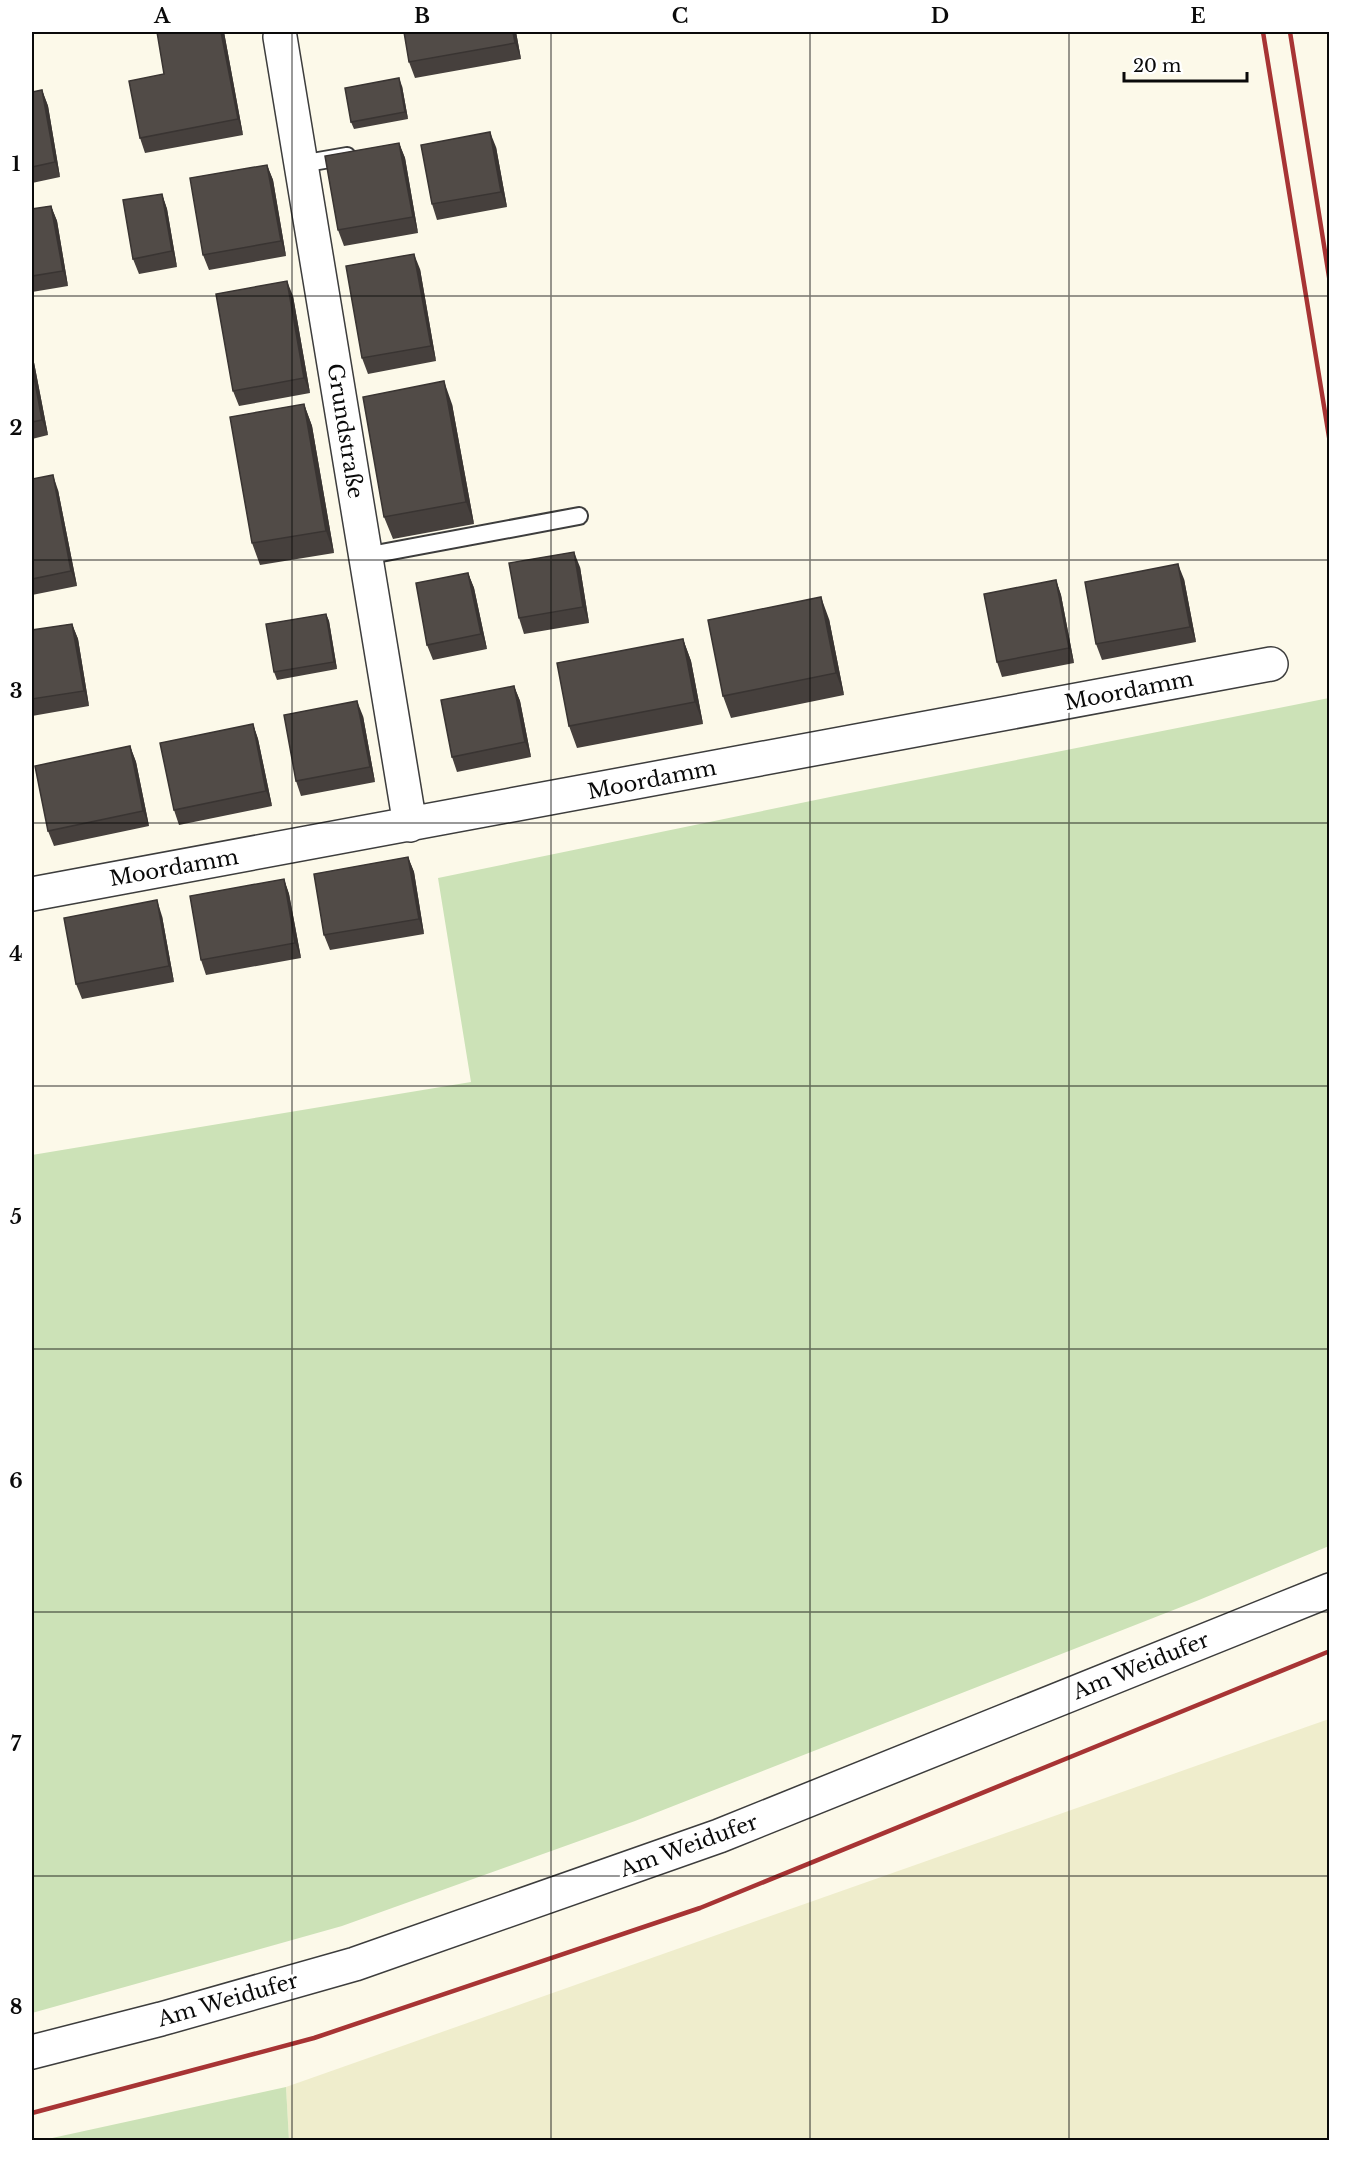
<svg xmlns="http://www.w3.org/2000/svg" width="1361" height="2172" viewBox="0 0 1361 2172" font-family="'Libre Baskerville',serif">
	<rect width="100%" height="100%" fill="#fcf9e9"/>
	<path fill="#efedcc" d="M1329,1719V2140H289L286,2087Z"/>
	<path fill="#cce2b7" d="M1329,698V1546L1199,1600L635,1821L342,1926L32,2013V1155L471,1082L438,878L835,796Z
		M286,2087L289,2140H43Z"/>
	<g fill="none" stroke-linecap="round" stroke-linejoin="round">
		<defs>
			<path id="lane" d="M301,164L347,156
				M365,556L579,516"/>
			<path id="street" d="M280,37L410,825
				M32,894L1271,664
				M32,2052L161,2019L355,1964L719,1836L1330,1590"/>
		</defs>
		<use href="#lane" stroke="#3d3d3d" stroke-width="20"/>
		<use href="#street" stroke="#3d3d3d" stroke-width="36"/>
		<use href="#lane" stroke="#fff" stroke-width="16"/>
		<use href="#street" stroke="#fff" stroke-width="33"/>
		<path stroke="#a73434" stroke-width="4.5" d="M1263,32L1330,443
			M1290,32L1330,283
			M32,2113L314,2038L700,1908L1330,1651"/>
	</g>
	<path fill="#46403d" d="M224,32L243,135L145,153L140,138L164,74Z
		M404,32H516L521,59L415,78L409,62Z
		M402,86L408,119L354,129L351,122Z
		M42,90L48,106L60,177L32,183V92Z
		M399,143L405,158L418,233L344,246L338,230Z
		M496,147L507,207L437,220L432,204Z
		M267,165L273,180L286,256L209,270L203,255Z
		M162,194L167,209L177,267L139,274L133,259Z
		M51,206L57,221L68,286L32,292V209Z
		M420,269L436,361L368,374L362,358Z
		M293,296L310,393L239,406L233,391Z
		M32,352L48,435L32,439Z
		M304,404L312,426L334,553L260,565L252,543Z
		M452,404L474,524L393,539L384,517Z
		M32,479L58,490L77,586L32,595Z
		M580,567L589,623L524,634L519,618Z
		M468,573L474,588L487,649L433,660L427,645Z
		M1184,579L1196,642L1102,660L1096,644Z
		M1056,580L1061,595L1074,663L1002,677L997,662Z
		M326,614L329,621L337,669L277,680L274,672Z
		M829,619L844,695L731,718L723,696Z
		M72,624L78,639L89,706L32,716V630Z
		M683,639L691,661L703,724L577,748L569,726Z
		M514,686L520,701L531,757L457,772L452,757Z
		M363,716L375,782L301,796L296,781Z
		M253,724L258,739L272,806L179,825L174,810Z
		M130,746L136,762L149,826L54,846L48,831Z
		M408,857L414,872L424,934L330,950L324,935Z
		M284,879L289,894L301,958L206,975L201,960Z
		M162,916L174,982L82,999L76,984Z"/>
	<path fill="#393432" d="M221,32H224L243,135L238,119Z
		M513,32H516L521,59L515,43Z
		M399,78L402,86L408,119L405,112Z
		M42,90L48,106L60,177L55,162Z
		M490,132L496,147L507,207L501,192Z
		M399,143L405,158L418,233L413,217Z
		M267,165L273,180L286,256L281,241Z
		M162,194L167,209L177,267L172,251Z
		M51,206L57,221L68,286L63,271Z
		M414,254L420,269L436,361L431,346Z
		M287,281L293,296L310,393L304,378Z
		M32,352L48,435L42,420L32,366Z
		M444,381L452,404L474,524L466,502Z
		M304,404L312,426L334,553L326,531Z
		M53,475L58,490L77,586L71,571Z
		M574,552L580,567L589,623L583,607Z
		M1178,564L1184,579L1196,642L1190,627Z
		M468,573L474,588L487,649L481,634Z
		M1056,580L1061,595L1074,663L1069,648Z
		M821,597L829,619L844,695L836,673Z
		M326,614L329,621L337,669L334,662Z
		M72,624L78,639L89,706L84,691Z
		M683,639L691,661L703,724L695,702Z
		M514,686L520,701L531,757L525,742Z
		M357,701L363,716L375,782L370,767Z
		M253,724L258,739L272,806L266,791Z
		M130,746L136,762L149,826L143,811Z
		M408,857L414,872L424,934L419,919Z
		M284,879L289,894L301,958L295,943Z
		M157,900L162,916L174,982L169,966Z"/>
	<path fill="#514b47" stroke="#393432" stroke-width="1.5" d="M157,32H221L238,119L140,138L129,81L164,74Z
		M404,32H513L515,43L409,62Z
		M399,78L405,112L351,122L345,88Z
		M42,90L55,162L32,167V92Z
		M490,132L501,192L432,204L421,145Z
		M399,143L413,217L338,230L325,156Z
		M267,165L281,241L203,255L190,178Z
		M162,194L172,251L133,259L123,200Z
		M51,206L63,271L32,276V209Z
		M414,254L431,346L362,358L346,266Z
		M287,281L304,378L233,391L216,294Z
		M32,366L42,420L32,422Z
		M444,381L466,502L384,517L363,397Z
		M304,404L326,531L252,543L230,417Z
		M53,475L71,571L32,579V479Z
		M574,552L583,607L519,618L509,563Z
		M1178,564L1190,627L1096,644L1085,582Z
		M468,573L481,634L427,645L416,583Z
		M1056,580L1069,648L997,662L984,594Z
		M821,597L836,673L723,696L708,620Z
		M326,614L334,662L274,672L266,624Z
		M72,624L84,691L32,699V630Z
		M683,639L695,702L569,726L557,663Z
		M514,686L525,742L452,757L441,700Z
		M357,701L370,767L296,781L284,715Z
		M253,724L266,791L174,810L160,743Z
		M130,746L143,811L48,831L35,766Z
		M408,857L419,919L324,935L314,874Z
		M284,879L295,943L201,960L190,896Z
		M157,900L169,966L76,984L64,918Z"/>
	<path fill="none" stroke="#0a0a0a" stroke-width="1.5" stroke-opacity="0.55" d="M292,32V2140M551,32V2140M810,32V2140M1069,32V2140M32,296H1330M32,560H1330M32,823H1330M32,1086H1330M32,1349H1330M32,1612H1330M32,1876H1330"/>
	<g text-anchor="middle" stroke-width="6" stroke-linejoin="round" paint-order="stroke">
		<g font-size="21" fill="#0a0a0a" stroke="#fff">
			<text transform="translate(345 431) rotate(81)" y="7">Grundstraße</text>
			<text transform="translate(1129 691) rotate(-11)" y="7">Moordamm</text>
			<text transform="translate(652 780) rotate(-11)" y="7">Moordamm</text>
			<text transform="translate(174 868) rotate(-10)" y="7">Moordamm</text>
			<text transform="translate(1141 1666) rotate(-22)" y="7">Am Weidufer</text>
			<text transform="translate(689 1846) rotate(-20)" y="7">Am Weidufer</text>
			<text transform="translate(228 2000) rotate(-16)" y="7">Am Weidufer</text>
		</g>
	</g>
	<rect width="1361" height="2172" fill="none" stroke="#ffffff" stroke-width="66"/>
	<path d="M1124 72v9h123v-9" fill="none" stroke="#0a0a0a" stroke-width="3"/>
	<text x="1133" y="72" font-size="18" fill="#0a0a0a" stroke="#ffffff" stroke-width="4.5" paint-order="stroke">20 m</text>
	<rect x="33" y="33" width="1295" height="2106" fill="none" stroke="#0a0a0a" stroke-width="2"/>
	<g font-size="20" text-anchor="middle" font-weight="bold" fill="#0a0a0a">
		<text x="162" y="23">A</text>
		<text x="422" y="23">B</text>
		<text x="680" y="23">C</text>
		<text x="940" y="23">D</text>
		<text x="1198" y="23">E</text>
		<text x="16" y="171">1</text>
		<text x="16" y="435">2</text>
		<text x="16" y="698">3</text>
		<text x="16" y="961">4</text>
		<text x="16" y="1224">5</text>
		<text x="16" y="1488">6</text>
		<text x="16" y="1751">7</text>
		<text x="16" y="2014">8</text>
	</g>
</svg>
